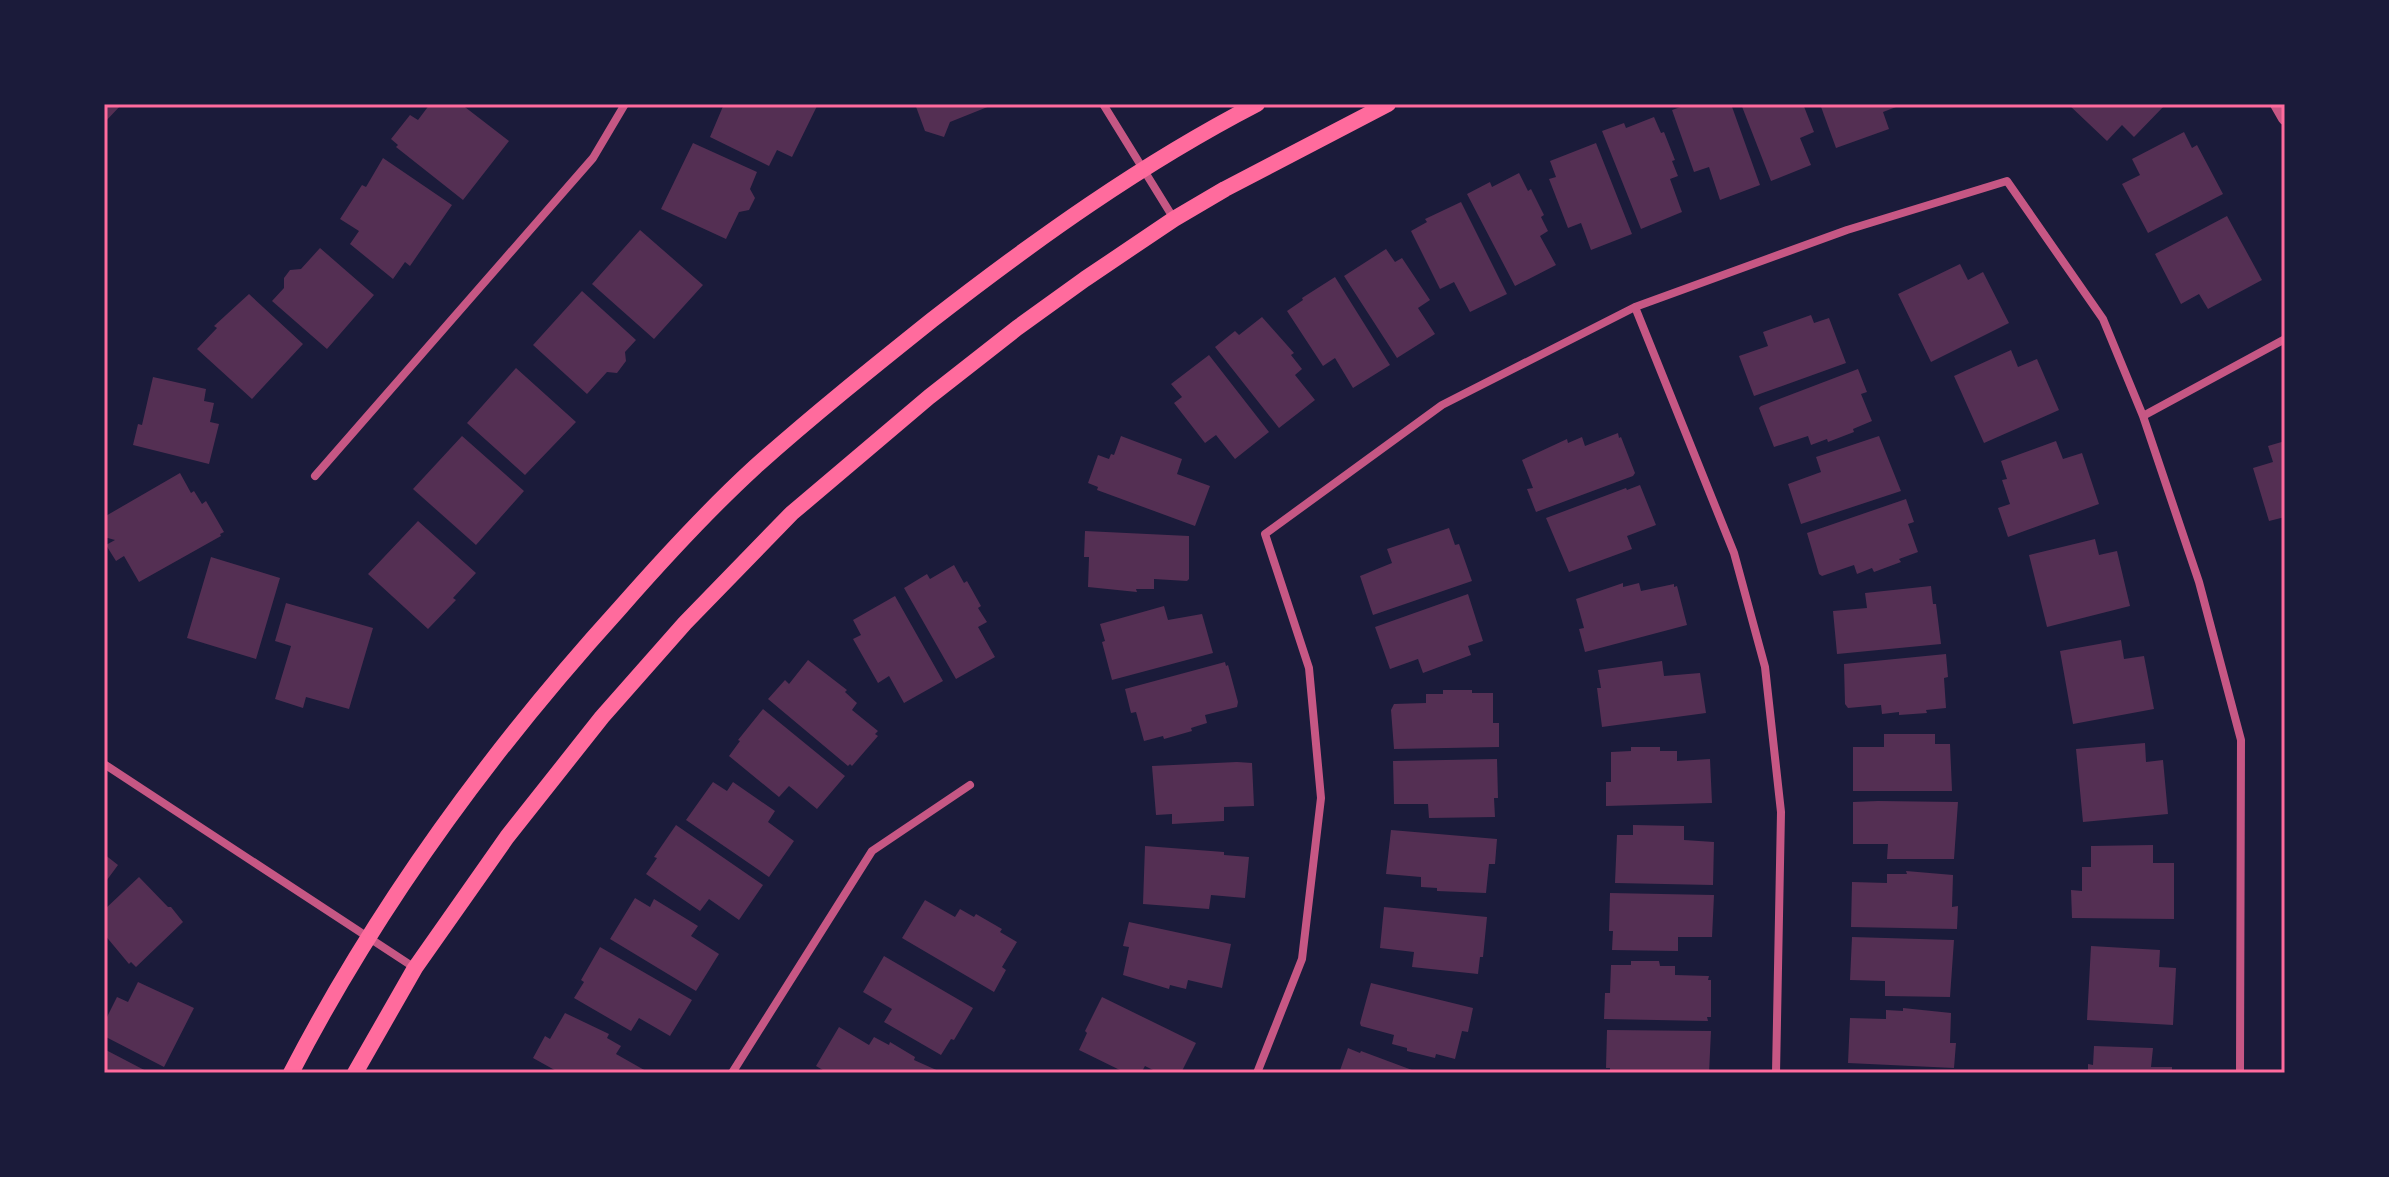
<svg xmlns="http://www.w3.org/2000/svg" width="2389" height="1177" viewBox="0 0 2389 1177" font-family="Montserrat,sans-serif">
	<rect width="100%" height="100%" fill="#1b1b3a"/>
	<path fill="#542f53" d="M104,104H122L104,123Z
		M430,104H461L509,141L463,200L396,147L398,145L391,139L410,115L418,120Z
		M724,104H818L792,157L777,150L769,166L710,137Z
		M915,104H995L950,122L944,137L925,131Z
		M1689,104H1731L1760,185L1720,200L1709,167L1694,172L1672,110Z
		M1741,104H1803L1814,132L1800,138L1811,165L1771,181Z
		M1820,104H1904L1883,112L1889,129L1836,148Z
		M2068,104H2166L2134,137L2122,125L2107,141Z
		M1654,117L1661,133L1664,132L1675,160L1672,161L1678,176L1670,179L1682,212L1641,229L1602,131L1624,123L1626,128Z
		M2184,132L2192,148L2197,145L2223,194L2148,233L2122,184L2140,175L2132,159Z
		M693,143L757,172L750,189L755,198L749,210L739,212L726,239L661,209Z
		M1596,143L1632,234L1591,250L1581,223L1568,228L1549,179L1556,177L1550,161Z
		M383,158L452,205L410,266L405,262L393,279L350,244L359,231L340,219L362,185L366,187Z
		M1519,173L1528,191L1531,189L1544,215L1541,217L1548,231L1540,236L1556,265L1515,286L1467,194L1490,182L1492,187Z
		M1461,202L1507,294L1470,312L1454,282L1440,289L1411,231L1427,222L1425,219Z
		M2227,216L2262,280L2208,309L2199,294L2181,304L2155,254Z
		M640,230L703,285L654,339L592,284Z
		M320,248L374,295L327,349L272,301L284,288V278L290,270L301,269Z
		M1386,249L1395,262L1402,258L1430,300L1418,308L1435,334L1397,358L1344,276Z
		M1960,264L1968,280L1983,272L2009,323L1931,362L1898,294Z
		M1335,277L1390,365L1353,388L1335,358L1323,366L1287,311L1303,300L1302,298Z
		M582,291L636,340L625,352L626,361L617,373L607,372L587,394L533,345Z
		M249,294L303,344L252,399L197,349L217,328L214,326Z
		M1811,315L1814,323L1829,318L1846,363L1754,396L1739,356L1768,346L1763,332Z
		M1262,317L1294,353L1291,355L1302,369L1295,375L1315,400L1279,428L1215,347L1235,331L1239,335Z
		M2011,350L2018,367L2037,359L2059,410L1984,443L1954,376Z
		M1209,355L1269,432L1235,459L1216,435L1205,443L1174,403L1182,397L1171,384Z
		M516,368L576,422L525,475L467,423Z
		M1858,369L1867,392L1861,394L1872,421L1853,429L1854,432L1828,442L1827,439L1811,445L1808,436L1774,447L1759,408L1761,406Z
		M153,377L206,389L204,401L214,403L210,422L219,424L209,464L133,445L138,424L142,425Z
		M1618,433L1619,438L1621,437L1635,473L1633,476L1536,512L1527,489L1533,488L1522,460L1567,439L1568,443L1582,437L1585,446Z
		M462,436L524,491L476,545L413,489Z
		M1121,436L1182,459L1177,474L1210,486L1195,526L1097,490L1098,487L1088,483L1098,455L1109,459L1111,454L1114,455Z
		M1879,436L1901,491L1801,524L1788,484L1821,472L1816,457Z
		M2056,441L2063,459L2082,453L2099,504L2008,537L1998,508L2010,504L2002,480L2007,479L2001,461Z
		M2285,441V517L2269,521L2253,468L2273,462L2268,446Z
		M180,473L191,493L194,491L202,504L206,501L224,532L220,534L221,536L139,582L124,556L116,561L106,545L115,540L104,537V517Z
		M1640,485L1656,525L1627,536L1632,549L1569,572L1546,518L1626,488L1627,490Z
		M1906,499L1914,522L1908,524L1918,552L1899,559L1901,562L1874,572L1872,568L1857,574L1854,565L1822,576L1819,574L1807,533Z
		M418,521L476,573L453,598L456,600L428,629L368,574Z
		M1449,528L1455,545L1459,544L1472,581L1373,615L1360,576L1392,563L1387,549Z
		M1085,531L1189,536V579L1187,581L1154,579V589H1136L1137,592L1088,587L1089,557H1084Z
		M2095,539L2099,555L2117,551L2130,606L2047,627L2029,555Z
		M211,557L280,578L256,659L187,638Z
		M954,565L964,583L967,581L981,606L978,608L987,622L978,627L995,657L956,679L904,588L927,574L930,579Z
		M1623,583V587L1639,583L1641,591L1674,584V587L1677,586L1687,625L1585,652L1579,629L1584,628L1576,599Z
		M1931,586L1933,604H1936L1941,644L1837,654L1833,611L1867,608L1865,593Z
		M1468,594L1483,641L1468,646L1471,655L1423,673L1418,659L1390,669L1375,627Z
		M895,596L943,681L904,703L889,676L878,683L853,639L861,635L853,620Z
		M286,603L373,628L349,709L306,697L303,708L275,699L291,646L275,641Z
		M1164,606L1168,620L1202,614L1213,653L1112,680L1102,642L1105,641L1100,624Z
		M2121,640L2124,659L2144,656L2154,709L2073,724L2060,651Z
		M1946,654L1948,677L1944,678L1946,708L1926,710L1927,713L1899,715V712L1882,714L1881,705L1848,708L1845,704L1844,664Z
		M808,660L847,690L845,692L857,703L852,710L878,731L875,734L878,736L852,766L850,764L848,766L768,699L785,680L789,684Z
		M1662,661L1664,676L1700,673L1706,713L1602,727L1597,688H1601L1598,670Z
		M1225,662L1226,666L1228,665L1238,702L1237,707L1205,715L1207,723L1191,728L1192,731L1164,739L1163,736L1144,741L1136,712L1131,713L1125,689Z
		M1443,690H1472V693H1493V723H1499V747L1394,749L1391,710L1394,704L1426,703V694H1443Z
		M763,709L845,776L817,809L789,786L779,797L729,756L740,741L738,740Z
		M1884,734H1935V744H1950L1952,791H1853V747H1884Z
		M2145,743L2146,762L2163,760L2168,814L2083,822L2076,749Z
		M1631,747H1660V751H1677V761L1710,759L1712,803L1606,806V782H1611V752L1631,751Z
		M1497,759L1498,798H1494L1495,817L1429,818L1428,804H1394L1393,761Z
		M1237,762L1252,763L1254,806L1224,807V821L1172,824V814L1156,815L1152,766Z
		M713,782L727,791L733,782L775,811L768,822L794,841L769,877L686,820Z
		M1878,801L1958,802L1954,859H1887L1888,844H1853V802Z
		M676,825L763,885L739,920L709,899L700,911L646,874L657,858L654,857Z
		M1633,825L1684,826V840L1714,842L1713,885L1615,883L1617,835H1633Z
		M1391,830L1497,839L1495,864H1489L1486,893L1437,891V888L1421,887V877L1386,874Z
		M2153,845V863H2174V919L2072,918L2071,890L2082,891V867H2091V846Z
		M1145,846L1224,852V855L1249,857L1245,898L1211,895L1209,909L1143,904Z
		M104,854L118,865L104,884Z
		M1906,871L1953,875L1952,907L1958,906L1957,929L1851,927L1852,882L1887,883V874H1907Z
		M139,877L168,907H171L183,922L136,967L131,962L129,964L104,934V910Z
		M1610,893L1714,895L1712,937H1678V951L1612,950L1613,931H1609Z
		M635,898L650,907L654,899L698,926L691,936L719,954L696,991L610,939Z
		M925,900L955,917L960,909L974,917L976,914L1002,929L1000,932L1017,942L1002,967L1006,970L994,992L902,938Z
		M1384,907L1487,917L1483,957H1480L1478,974L1412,967L1414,952L1380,948Z
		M1129,922L1231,944L1222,988L1188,980L1186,989L1170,985L1169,989L1123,975L1129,947L1123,946Z
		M1852,937L1954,940L1950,997L1885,996V981L1850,980Z
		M2091,946L2160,950L2159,967L2176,968L2173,1025L2087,1020Z
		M600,947L692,1000L670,1036L639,1018L631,1031L574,998L584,982L581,980Z
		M884,956L973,1008L954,1040L951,1039L941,1055L884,1022L892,1009L863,992Z
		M1631,961H1659L1660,966H1675V975L1709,976L1708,980H1711V1017H1707L1708,1021L1604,1019L1605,993H1610L1611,965H1631Z
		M138,982L194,1008L164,1067L104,1036L107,1017L117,997L128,1002Z
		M1371,983L1473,1008L1468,1032L1462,1031L1455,1059L1436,1054L1435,1058L1407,1051V1048L1392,1044L1394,1035L1361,1026L1360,1023Z
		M1102,997L1196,1043L1181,1073H1159L1145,1066L1141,1073H1126L1079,1050L1087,1033L1085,1031Z
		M1903,1008L1951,1013L1950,1043H1956L1954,1068L1848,1063L1850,1018L1886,1019V1010L1903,1011Z
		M565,1013L609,1034L607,1038L621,1046L616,1054L646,1071L645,1073H560L533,1058L545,1036L550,1039Z
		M839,1027L869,1045L874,1037L889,1045L890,1042L915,1057L914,1060L943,1073H828L816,1066Z
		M1607,1030L1711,1031L1709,1073H1610V1068H1606Z
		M2094,1046L2153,1048L2151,1067H2172V1073H2088V1064L2093,1065Z
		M1348,1048L1360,1053L1361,1051L1420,1073H1339Z
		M104,1049L150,1073H104Z"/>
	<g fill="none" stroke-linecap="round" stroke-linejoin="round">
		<path stroke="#c65784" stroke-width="8" d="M1103,104L1174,219
			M1635,307L1734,553L1765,667L1781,812L1776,1073
			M2143,416L2285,339
			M315,476L593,158L625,104
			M104,764L415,968
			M732,1073L872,851L970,785
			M1257,1073L1302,959L1321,798L1309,668L1265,534L1442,405L1635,307L1847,230L2007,181L2103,319L2143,416L2199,582L2241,740L2240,1073"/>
		<path stroke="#c65784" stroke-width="14" d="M2277,104L2285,118"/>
		<path stroke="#ff6b9d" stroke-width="16" d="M291,1073C379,903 492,749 620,608C663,559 707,511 755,467C812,416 872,368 932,320C1035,240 1141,164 1257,104
			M355,1073L415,968L507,837L602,717L685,623L792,513L929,397L1017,328L1085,279L1174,219L1225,189L1388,104"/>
	</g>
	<rect width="2389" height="1177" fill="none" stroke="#1b1b3a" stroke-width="212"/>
	<rect x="106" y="106" width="2177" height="965" fill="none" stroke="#ff6b9d" stroke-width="3"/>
</svg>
